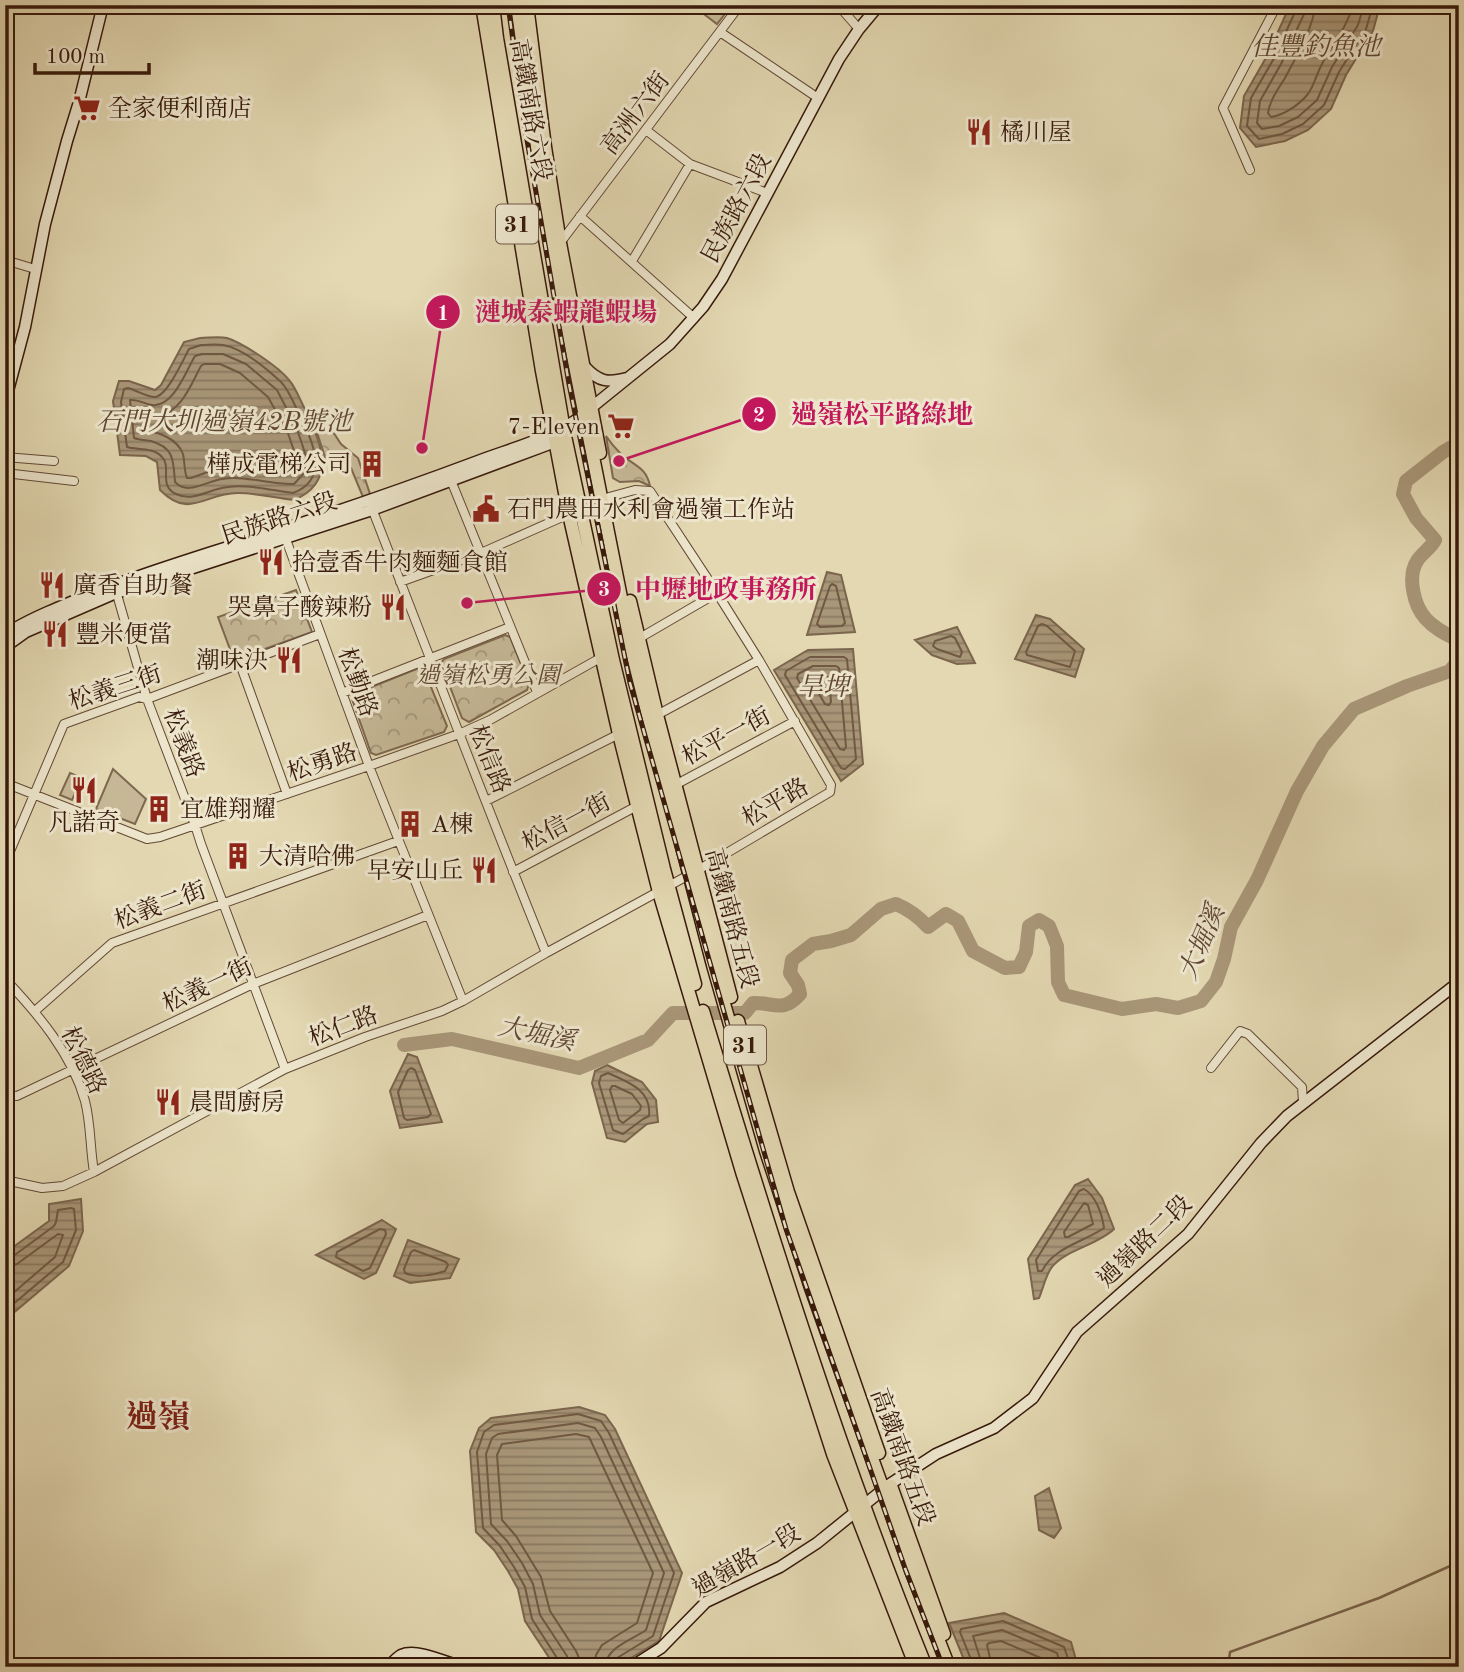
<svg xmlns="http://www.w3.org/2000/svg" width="1464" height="1672" viewBox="0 0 1464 1672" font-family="'Old Standard TT','Noto Serif TC',serif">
	<defs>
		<pattern id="park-crowns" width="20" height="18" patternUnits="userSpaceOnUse" patternTransform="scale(1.75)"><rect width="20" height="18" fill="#c6b896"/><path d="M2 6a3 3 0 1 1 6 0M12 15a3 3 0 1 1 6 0" fill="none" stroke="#a29579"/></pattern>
		<pattern id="water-rules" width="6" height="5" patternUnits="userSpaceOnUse" patternTransform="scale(1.75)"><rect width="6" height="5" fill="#a99779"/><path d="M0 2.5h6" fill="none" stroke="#8a7a61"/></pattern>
	</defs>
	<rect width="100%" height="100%" fill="#e3d8b2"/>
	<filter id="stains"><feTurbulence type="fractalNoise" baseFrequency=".00286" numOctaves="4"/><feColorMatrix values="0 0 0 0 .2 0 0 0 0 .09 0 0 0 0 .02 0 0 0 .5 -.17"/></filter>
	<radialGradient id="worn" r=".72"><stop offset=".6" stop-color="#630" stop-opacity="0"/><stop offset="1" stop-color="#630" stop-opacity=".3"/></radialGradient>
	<path fill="#c6b896" stroke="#7e6850" stroke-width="2" d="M113,769L146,799L135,824L96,809Z
		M70,773L82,778L72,800L60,795Z"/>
	<path fill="url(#park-crowns)" stroke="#7e6850" stroke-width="2" d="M692,5H732L717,24Z
		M320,412L341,444L358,458L370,494L363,497L351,468L343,467L325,457L311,414Z
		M606,436C610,442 615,448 620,453C633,466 646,466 650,486L639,481L620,482L613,478Z
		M296,590L312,632L234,660L218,617Z
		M505,635L510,637L529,684L527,690L469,722L462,718L441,663L444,659Z
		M419,668L424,670L447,726L444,732L376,755L371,753L352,699L354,694Z"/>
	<path fill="url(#water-rules)" stroke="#7b654d" stroke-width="2" d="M1290,5H1380L1373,31L1346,75L1331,109L1308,130L1285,141L1256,147L1240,128L1244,96L1267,56Z
		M200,338C208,338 219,336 227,338C243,343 279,367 289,380C296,388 300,400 305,409C321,441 338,482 294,500C276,498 256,493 238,493C204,493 190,520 160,490L157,462L146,456L120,455L113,401L119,381H129L155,390L161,385L184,342Z
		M827,572L841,575L855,632L807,635Z
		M1036,615L1050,619L1084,649L1075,677L1015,659Z
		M957,627L975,663L957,664L932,655L915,640Z
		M853,649L863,764L841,781L774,670L808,650Z
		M408,1054L417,1057L442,1122L400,1128L390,1091Z
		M607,1065L642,1082L656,1100L658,1122L647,1124L625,1142L607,1138L592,1083L595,1071Z
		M1088,1179L1102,1198L1114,1229C1098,1245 1065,1250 1052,1267C1046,1274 1043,1289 1039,1298L1034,1299L1028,1259L1075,1185Z
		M81,1199L83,1231L69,1266L5,1320V1253L49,1221V1204Z
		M382,1220L396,1229L376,1273L364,1279L316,1255Z
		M408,1240L459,1259L450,1278L410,1283L394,1276Z
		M579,1407L605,1415L615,1429L682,1573L659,1641L616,1667H556L554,1665L525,1621L518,1589L508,1571L494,1550L476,1532L470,1451L479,1428L491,1418Z
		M1049,1488L1061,1528L1054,1538L1039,1530L1035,1496Z
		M1004,1613L1071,1642L1078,1667H967L949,1623Z"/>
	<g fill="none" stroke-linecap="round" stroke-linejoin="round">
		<path stroke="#705842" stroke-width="2" d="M1296,5V10L1273,60L1251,98L1247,126L1259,139L1282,134L1303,124L1324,105L1339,72L1366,29L1373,5
			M1305,5L1304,14L1281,64L1260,101L1257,123L1262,129L1279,126L1298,117L1317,100L1332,67L1358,25L1364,5
			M1315,5C1315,24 1294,61 1285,78C1278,89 1270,100 1268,113L1271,117C1284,115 1299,105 1308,94C1314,86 1317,73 1322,64C1333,42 1346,30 1353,5
			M201,345C208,345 216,344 223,345C242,348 267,369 281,382C288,389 293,401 297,410C311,436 332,479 293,493C269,490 241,482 218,489C203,493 191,501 176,494C158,486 172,467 162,457C153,447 137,450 127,447L121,402L124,389L128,388C136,390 148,398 156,397C168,394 183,360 189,349Z
			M202,354H223L246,364L277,390L297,429L307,459L306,471L294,484C270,485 246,475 222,479C206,481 188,496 175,482C173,461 175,448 151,441C146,440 140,440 134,438L130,400C138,399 144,404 152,405C173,408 186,371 195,356Z
			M204,364H220L240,373L268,397L288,433L297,460L296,466L290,472L237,467L216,469L191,478H187C184,471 185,463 183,454C177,438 159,433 144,429L143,416C148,415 154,417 159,416C182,411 191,384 201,366Z
			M832,584L836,586L845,623L842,626L820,627L817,624L830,586Z
			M1042,624L1047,626L1075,651L1070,667L1027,655L1026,652L1038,626Z
			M951,636L955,638L962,652L960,657L937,649L933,646L935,641Z
			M810,657H844L847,659L856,759L845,769L841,768L785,675L786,671Z
			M813,666H836L839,668L846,747L844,750L840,749L797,678L798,674Z
			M816,676H826L829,678L831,702L829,705L825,704L812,682V679Z
			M411,1068L415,1070L431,1114L428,1117L407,1120L404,1118L398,1092L408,1070Z
			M608,1073C628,1082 652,1090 649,1116L643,1119L623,1134L613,1130L599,1083L601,1076Z
			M612,1086H615L632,1094L641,1106L640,1110L623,1123L619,1120L610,1090Z
			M1084,1189C1096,1196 1102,1214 1104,1228C1084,1242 1054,1247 1042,1271H1038L1036,1260L1079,1191Z
			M1084,1203L1088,1205L1093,1224L1068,1237H1065L1064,1232Z
			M380,1229L385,1230L386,1234L370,1268L363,1271L336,1257L337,1252Z
			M414,1250L446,1262L448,1265L445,1271C435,1275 416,1278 405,1273L404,1269L411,1252Z
			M5,1258L12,1257L54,1226L56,1222L58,1210L71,1208L74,1209L76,1230L63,1262L5,1311
			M5,1267L17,1264L58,1234L63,1235L55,1257L5,1300
			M560,1667L559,1661L532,1619L525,1587L514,1567L500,1546L483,1528L477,1452L484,1432L494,1425L578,1414L601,1421L609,1433L674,1573L653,1636L617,1658L614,1662V1667
			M569,1667L567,1656L540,1615L533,1584L522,1563L507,1541L491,1524L486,1454L492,1438L498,1434L578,1423L595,1428L601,1437L664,1573L646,1630C632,1640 606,1647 605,1667
			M580,1667L579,1658L576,1651L550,1611L541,1577L516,1536L502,1520L497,1455L502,1444L576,1434L589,1437L653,1573L637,1623L602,1645L596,1655L594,1667
			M973,1667L972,1662L960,1632L961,1629L1003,1621L1064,1647L1071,1667
			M982,1667L981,1661L973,1636L1002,1630L1057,1653L1061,1667
			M992,1667L987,1645L989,1643L1001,1641L1048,1661L1051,1667"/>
		<path stroke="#7b654d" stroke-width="2.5" d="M1228,1667L1230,1652L1379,1598L1459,1562"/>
		<path stroke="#a99779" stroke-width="14" d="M1459,446L1455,445L1443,452L1406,481L1403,494L1416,518L1435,540C1430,549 1422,553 1417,561C1407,577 1414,606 1426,619C1434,628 1444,633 1454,638L1459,649
			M404,1045L452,1039L579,1068L648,1040L673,1013H745L753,1003C774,1002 782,1014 800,994L798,985L790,973L792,960L813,944L831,941L851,935L881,909L896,904C908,909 919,917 928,927L946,914L958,921L973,951L1005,968L1019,967L1026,952L1029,926L1039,920L1049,926L1057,946L1058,982L1064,995L1122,1009L1156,1004L1178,1008L1201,1001L1216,982L1224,959L1231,927L1257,880L1297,791L1323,746L1354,709L1407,686L1450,671L1457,662L1459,649"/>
		<defs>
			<path id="street" d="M838,5L859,29
				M720,32L818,98
				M646,130L690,164L767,193
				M1250,170L1223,108L1277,5
				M580,216L694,318
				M560,243L740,5
				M5,260L35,269
				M632,261L690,164
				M5,457L54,461
				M5,473L74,481
				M450,478L537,692
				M371,506C429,655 486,805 546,953
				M284,534L369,766L463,1001
				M400,582L481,553L569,514
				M116,591L147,699L195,825L201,844L285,1069
				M638,639L717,593
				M240,664L287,794
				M342,693L510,627
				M1459,702L1456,704L1459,708
				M657,715L759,660
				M5,783L147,839L160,837L369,766L459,734L490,720L602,657
				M675,785L795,721
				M486,801L619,734
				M5,863L64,724L139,697L147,699L320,634
				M513,872L637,806
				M5,979C38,1014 72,1054 85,1101C91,1124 90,1149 94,1172
				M35,1011L112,943L398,841
				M1211,1068L1240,1031L1248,1034L1302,1087L1303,1102
				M5,1095L17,1096L253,984L428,915
				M5,1180L42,1188L63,1186L94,1172L285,1069L365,1037L442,1011L463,1001L546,953L698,870L830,792L831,785L759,660L717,593L650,491L635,490L609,497"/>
			<path id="secondary" d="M585,367C599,382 608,383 627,378
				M5,402L25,327L45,224L67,141L79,102L103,5
				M5,635C21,623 39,616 57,608C107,586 159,569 212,552C301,524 390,494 478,461C515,447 564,435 592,407L670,344L703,307L722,279L839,59L859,29L879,5
				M5,647L26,632L116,593L372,510L539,448L555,442L559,436
				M388,1667C392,1663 396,1658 401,1655C417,1648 445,1662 462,1667
				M491,1667H519
				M631,1667L661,1648L706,1602L780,1567L817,1543L890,1484L936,1454L994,1428L1033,1398L1077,1332L1188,1234L1261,1143L1287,1116L1459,982"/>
			<path id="primary" d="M482,5L542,371L569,514L619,734L659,892L743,1175L833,1454L916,1667
				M493,5L497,38L565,436L613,660L664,869L695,984
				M517,5L550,240L631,648L654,739L713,965L766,1151L811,1288L883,1489L911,1570L949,1667
				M527,5L545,147L560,243L600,453
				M630,601L657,715L731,997
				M703,1011C770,1232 839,1453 926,1667
				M738,1021L788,1192L879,1453
				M891,1486L944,1634"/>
		</defs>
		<use href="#street" stroke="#624935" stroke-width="10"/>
		<use href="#secondary" stroke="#37190b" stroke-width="13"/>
		<use href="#primary" stroke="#37190b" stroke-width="15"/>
		<use href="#street" stroke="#ede6cd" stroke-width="8"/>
		<use href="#secondary" stroke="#ede6cd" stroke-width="10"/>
		<use href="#primary" stroke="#e3d8b2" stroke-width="12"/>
		<defs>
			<path id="rail" d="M508,5L526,134L569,384L630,683L786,1229L906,1571L943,1667"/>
		</defs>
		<use href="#rail" stroke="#37190b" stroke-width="5"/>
		<use href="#rail" stroke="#ede6cd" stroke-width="2.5" stroke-dasharray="8" stroke-linecap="butt"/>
	</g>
	<defs>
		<symbol id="supermarket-bare" viewBox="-9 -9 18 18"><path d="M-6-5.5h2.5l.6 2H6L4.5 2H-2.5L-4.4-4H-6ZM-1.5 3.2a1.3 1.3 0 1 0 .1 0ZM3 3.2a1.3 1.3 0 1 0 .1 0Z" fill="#8f2418" stroke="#ede6cd" stroke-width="2.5" paint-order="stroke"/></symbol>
		<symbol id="restaurant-bare" viewBox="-9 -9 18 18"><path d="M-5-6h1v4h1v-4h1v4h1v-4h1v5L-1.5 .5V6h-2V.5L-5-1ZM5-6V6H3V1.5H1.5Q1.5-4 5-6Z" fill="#8f2418" stroke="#ede6cd" stroke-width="2.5" paint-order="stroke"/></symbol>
		<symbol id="building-bare" viewBox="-9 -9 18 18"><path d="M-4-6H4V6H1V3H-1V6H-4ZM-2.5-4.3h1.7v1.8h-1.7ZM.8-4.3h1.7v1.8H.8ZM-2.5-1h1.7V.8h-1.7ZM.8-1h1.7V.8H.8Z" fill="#8f2418" stroke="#ede6cd" stroke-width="2.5" paint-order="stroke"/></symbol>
		<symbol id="civic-bare" viewBox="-9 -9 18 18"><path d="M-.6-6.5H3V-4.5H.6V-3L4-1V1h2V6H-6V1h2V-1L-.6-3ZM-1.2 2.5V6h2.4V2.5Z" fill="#8f2418" stroke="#ede6cd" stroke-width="2.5" paint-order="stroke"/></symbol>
	</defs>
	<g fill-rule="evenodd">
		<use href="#supermarket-bare" x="68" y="89" width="38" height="38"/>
		<use href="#restaurant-bare" x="960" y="113" width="38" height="38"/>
		<use href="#supermarket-bare" x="602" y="407" width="38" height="38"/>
		<use href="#building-bare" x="353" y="445" width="38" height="38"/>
		<use href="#civic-bare" x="467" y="490" width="38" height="38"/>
		<use href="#restaurant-bare" x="252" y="543" width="38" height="38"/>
		<use href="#restaurant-bare" x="33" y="566" width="38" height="38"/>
		<use href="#restaurant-bare" x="374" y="588" width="38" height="38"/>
		<use href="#restaurant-bare" x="36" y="615" width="38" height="38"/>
		<use href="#restaurant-bare" x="270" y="641" width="38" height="38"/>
		<use href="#restaurant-bare" x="65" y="771" width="38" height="38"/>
		<use href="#building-bare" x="140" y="790" width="38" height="38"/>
		<use href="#building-bare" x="391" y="805" width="38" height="38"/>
		<use href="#building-bare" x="219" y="837" width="38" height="38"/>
		<use href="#restaurant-bare" x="465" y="851" width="38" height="38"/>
		<use href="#restaurant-bare" x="149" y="1083" width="38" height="38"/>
	</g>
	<g text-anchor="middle" stroke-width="6" stroke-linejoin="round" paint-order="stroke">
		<g fill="#ede6cd" stroke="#6e5645" stroke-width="2">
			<rect x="496" y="204.5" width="42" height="39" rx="5"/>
			<rect x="724" y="1025.5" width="42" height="39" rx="5"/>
		</g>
		<g font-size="23" font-weight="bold" fill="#37190b">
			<text x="517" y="232">31</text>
			<text x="745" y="1053">31</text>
		</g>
		<g font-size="24" fill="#37190b" stroke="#ede6cd" text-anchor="start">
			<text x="108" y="116">全家便利商店</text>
			<text x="1000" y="140">橘川屋</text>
			<text x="600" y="434" text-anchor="end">7-Eleven</text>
			<text x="351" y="472" text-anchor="end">樺成電梯公司</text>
			<text x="507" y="517">石門農田水利會過嶺工作站</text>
			<text x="292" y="570">拾壹香牛肉麵麵食館</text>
			<text x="73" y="593">廣香自助餐</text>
			<text x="372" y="615" text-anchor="end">哭鼻子酸辣粉</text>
			<text x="76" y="642">豐米便當</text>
			<text x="268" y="668" text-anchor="end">潮味決</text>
			<text x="180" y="817">宜雄翔耀</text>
			<text x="84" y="830" text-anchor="middle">凡諾奇</text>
			<text x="431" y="832">A棟</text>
			<text x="259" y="864">大清哈佛</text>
			<text x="463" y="878" text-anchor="end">早安山丘</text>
			<text x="189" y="1110">晨間廚房</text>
		</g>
		<g font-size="24" fill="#37190b" stroke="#ede6cd">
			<text transform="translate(531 110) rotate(80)" y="8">高鐵南路六段</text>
			<text transform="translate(635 113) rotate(-53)" y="8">高洲六街</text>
			<text transform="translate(736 208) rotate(-62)" y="8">民族路六段</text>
			<text transform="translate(279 518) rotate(-18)" y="8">民族路六段</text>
			<text transform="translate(358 682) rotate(70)" y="8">松勤路</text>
			<text transform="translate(115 687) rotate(-18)" y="8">松義三街</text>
			<text transform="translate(726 736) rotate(-28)" y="8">松平一街</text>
			<text transform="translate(184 743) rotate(69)" y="8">松義路</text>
			<text transform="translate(490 759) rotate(68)" y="8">松信路</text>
			<text transform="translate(322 762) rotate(-19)" y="8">松勇路</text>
			<text transform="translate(775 802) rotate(-30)" y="8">松平路</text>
			<text transform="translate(566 822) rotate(-28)" y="8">松信一街</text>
			<text transform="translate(160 905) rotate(-20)" y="8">松義二街</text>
			<text transform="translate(732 918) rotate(75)" y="8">高鐵南路五段</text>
			<text transform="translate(207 985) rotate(-25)" y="8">松義一街</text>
			<text transform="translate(343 1026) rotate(-21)" y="8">松仁路</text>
			<text transform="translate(84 1060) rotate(64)" y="8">松德路</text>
			<text transform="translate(1144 1241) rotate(-44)" y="8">過嶺路二段</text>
			<text transform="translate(903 1457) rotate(70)" y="8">高鐵南路五段</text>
			<text transform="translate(746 1560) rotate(-30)" y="8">過嶺路一段</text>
		</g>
		<g font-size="24" font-style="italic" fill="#624935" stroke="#ede6cd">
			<text x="488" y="683">過嶺松勇公園</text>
		</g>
		<g font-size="26" font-style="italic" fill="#5f4532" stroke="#ede6cd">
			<text x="1316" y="55">佳豐釣魚池</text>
			<text x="224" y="430">石門大圳過嶺42B號池</text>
			<text x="823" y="695">旱埤</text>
			<text transform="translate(1201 942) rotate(-67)" y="9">大堀溪</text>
			<text transform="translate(537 1033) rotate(12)" y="9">大堀溪</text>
		</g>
		<g font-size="32" font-weight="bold" fill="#7a1f14" stroke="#ede6cd">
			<text x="158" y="1427">過嶺</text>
		</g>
	</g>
	<path fill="none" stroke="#c2185b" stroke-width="2.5" d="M422 448L443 312M619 461L759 414M467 603L604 589"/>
	<g fill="#c2185b" stroke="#ede6cd" stroke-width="2.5">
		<circle cx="422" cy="448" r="7"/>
		<circle cx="619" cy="461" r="7"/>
		<circle cx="467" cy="603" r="7"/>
		<circle cx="443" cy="312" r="18"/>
		<circle cx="759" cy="414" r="18"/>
		<circle cx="604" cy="589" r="18"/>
	</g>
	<g font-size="21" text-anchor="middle" font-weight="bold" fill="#fff">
		<text x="443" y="320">1</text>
		<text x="759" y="422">2</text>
		<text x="604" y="596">3</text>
	</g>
	<g font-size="26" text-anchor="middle" font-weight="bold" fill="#c2185b" stroke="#ede6cd" stroke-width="6" stroke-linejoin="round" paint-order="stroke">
		<text x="566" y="321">漣城泰蝦龍蝦場</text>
		<text x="882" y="423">過嶺松平路綠地</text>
		<text x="726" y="598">中壢地政事務所</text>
	</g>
	<rect width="1464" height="1672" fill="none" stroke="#e3d8b2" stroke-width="28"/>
	<rect x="7" y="7" width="1450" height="1658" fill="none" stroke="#37190b" stroke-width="3.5"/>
	<rect x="14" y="14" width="1436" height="1644" fill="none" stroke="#37190b" stroke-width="2"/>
	<path d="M35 63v10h114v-10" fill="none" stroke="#37190b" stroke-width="3.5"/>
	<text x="46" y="63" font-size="21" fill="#37190b" stroke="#ede6cd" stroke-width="5" paint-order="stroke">100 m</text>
	<rect width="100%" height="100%" filter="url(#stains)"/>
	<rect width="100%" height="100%" fill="url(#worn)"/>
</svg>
